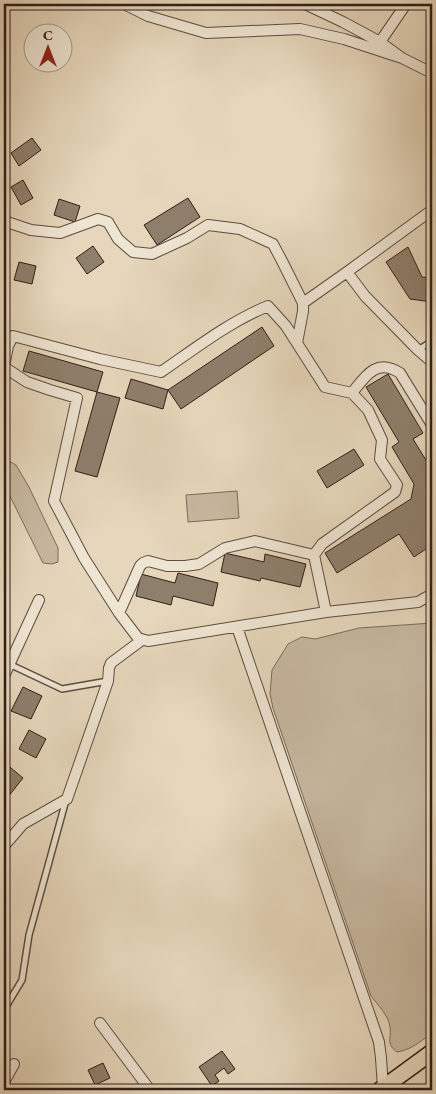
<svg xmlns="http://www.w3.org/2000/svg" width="436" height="1094" viewBox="0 0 436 1094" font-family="'EB Garamond',serif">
	<rect width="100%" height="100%" fill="#e6d7bc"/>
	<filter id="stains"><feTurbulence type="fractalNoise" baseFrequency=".004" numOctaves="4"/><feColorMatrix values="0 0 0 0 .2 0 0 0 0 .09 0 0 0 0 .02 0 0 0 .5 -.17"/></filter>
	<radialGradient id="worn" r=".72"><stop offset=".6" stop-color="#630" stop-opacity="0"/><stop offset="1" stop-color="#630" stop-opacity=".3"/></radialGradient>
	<path fill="#c7b8a0" stroke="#7b6c5b" d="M7,460L16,465L29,487L58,548V562L52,564L43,563L4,484V463Z
		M237,491L239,518L188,522L186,495Z
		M432,623V1033C421,1041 411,1050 397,1052C385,1043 392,1038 390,1027C389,1016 377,1004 371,996L273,708L270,694L272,670L288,644L302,637L315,639L359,628Z"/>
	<path fill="#8e7f6c" stroke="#2f1f16" d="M32,138L41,150L19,166L11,153Z
		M23,180L33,198L21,205L11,187Z
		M188,198L200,217L157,245L144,225Z
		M59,199L80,206L75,222L54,215Z
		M93,246L104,262L87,274L76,258Z
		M408,247L422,277L432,278V302L410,299L386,262Z
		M19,262L36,266L32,284L14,280Z
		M262,327L274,346L181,409L168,390Z
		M29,351L103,372L97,392L23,371Z
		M388,374L423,433L413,439L432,470V533L431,534L432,535V545L414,557L399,534L337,573L325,553L411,499L414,484L392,447L399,442L366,387Z
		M131,379L168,390L163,409L125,398Z
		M97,392L120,398L97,477L75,471Z
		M354,449L364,465L327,488L317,471Z
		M225,553L264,562L265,554L306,564L300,587L261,578L260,581L221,572Z
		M178,573L218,583L213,606L173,596L171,605L136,596L141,574L175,583Z
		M23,687L42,696L31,719L11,711Z
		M29,730L46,739L36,758L19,749Z
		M5,763L23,778L4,802V764Z
		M222,1051L235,1069L228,1074L224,1068L215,1075L219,1081L212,1086L199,1067Z
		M103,1063L110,1078L95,1085L88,1070Z"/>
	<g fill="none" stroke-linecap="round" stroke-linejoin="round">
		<defs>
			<path id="lane" d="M418,350L432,341
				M9,664L62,689L108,681
				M4,1010L22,980L29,935L66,800"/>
			<path id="street" d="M124,4L148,16L206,33L300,29L344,39L402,58
				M305,4L343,22L380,42
				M406,4L380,42L402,58L432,73
				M4,221L31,230L60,233L98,219L108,222L118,239L133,252L152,254L187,238L208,225L240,229L273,244L282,261L303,303V311L297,343
				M347,272L365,296L418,350L432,362
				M303,303L347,272L432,210
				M352,393C366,375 377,358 400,373L432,425
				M326,612L314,555L322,544L395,492L397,485L380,459L382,440L368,410L352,393L325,387L286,326L268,306C229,322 196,348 161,372L100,359L13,336L8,346L4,367L27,382L50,390L77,398L54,501L84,558L119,613L138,638L148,641L326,612L418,602L432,594
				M119,613L140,566L143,563L148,561L167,566H185L199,564L225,548L255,541L314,555
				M237,627L379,1042L381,1058L383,1088
				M4,676L39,600
				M4,846L23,824L67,799L108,681L109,668L111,663L142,640
				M100,1023L150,1090
				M4,1082L14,1064"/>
			<path id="primary" d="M380,1090L432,1052"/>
		</defs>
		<use href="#lane" stroke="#5d4d40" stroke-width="8"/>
		<use href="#street" stroke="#5d4d40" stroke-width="12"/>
		<use href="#primary" stroke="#2f1f16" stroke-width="18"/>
		<use href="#lane" stroke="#efe5d3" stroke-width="5"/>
		<use href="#street" stroke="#efe5d3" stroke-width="10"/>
		<use href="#primary" stroke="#e6d7bc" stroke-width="15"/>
	</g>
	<rect width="436" height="1094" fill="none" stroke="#e6d7bc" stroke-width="20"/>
	<rect x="5" y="5" width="426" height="1084" fill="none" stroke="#2f1f16" stroke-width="2.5"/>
	<rect x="10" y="10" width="416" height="1074" fill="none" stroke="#2f1f16"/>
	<g transform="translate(48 48)"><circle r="24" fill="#efe5d3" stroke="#a29687"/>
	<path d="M0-4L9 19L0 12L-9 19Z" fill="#8f2418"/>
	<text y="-8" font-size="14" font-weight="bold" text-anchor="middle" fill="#2f1f16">С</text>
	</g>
	<rect width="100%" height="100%" filter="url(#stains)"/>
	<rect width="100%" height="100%" fill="url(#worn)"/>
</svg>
